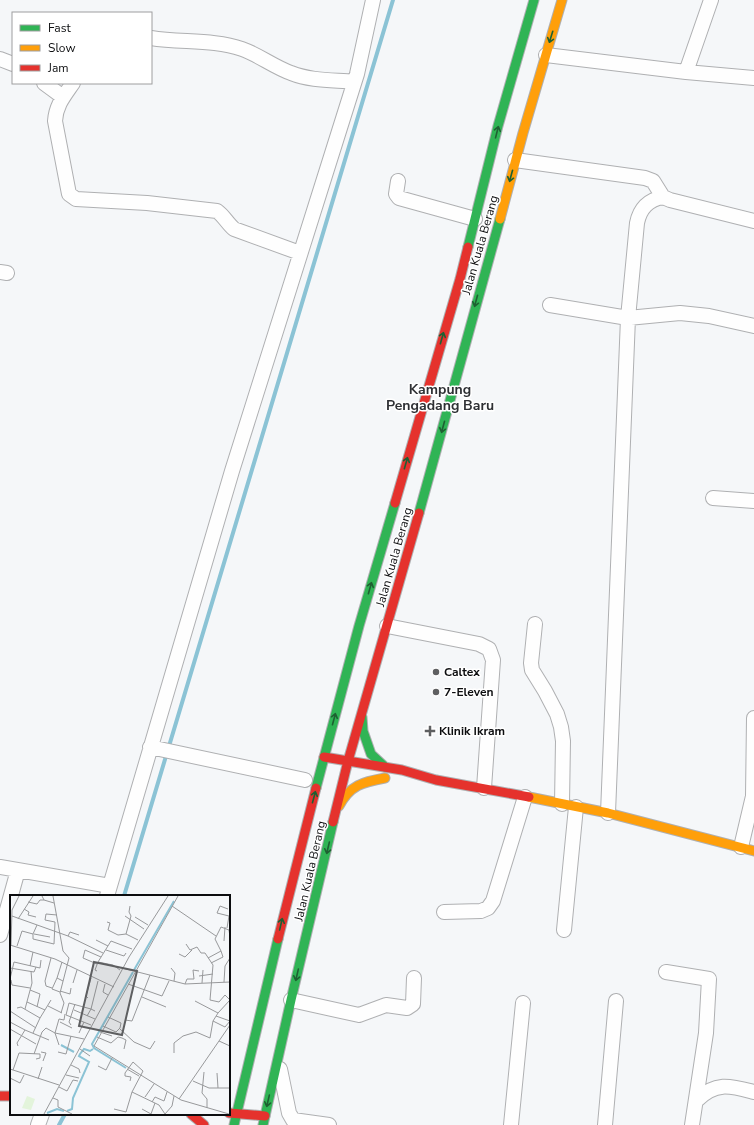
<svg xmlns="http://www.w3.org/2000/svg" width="754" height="1125" viewBox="0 0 754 1125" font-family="'Nunito Sans',sans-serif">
	<rect width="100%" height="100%" fill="#f5f7f9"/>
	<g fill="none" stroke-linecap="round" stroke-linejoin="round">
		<path stroke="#8bc3d5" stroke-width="4" d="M124,896L393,0
			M59,1125L65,1114"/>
		<defs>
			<path id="street" d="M151,38C181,43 213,39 242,49C259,55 274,67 291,73C311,81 334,80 354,82
				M546,55L686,72L754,78
				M0,59L13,64
				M686,72L711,0
				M44,83L63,97
				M73,83C64,96 56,105 55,121L69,194L76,199L147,203L217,211C224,216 227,223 234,229L300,253
				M515,160L645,178L653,181L663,197L670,200L754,221
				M398,181L396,194L399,198L475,219
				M0,272L7,273
				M550,305L628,318L637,223C640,208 648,200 663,197
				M713,498L754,501
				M535,624L531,663L532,670L545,691L557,714L561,727L563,741L562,804
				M387,626L479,644L489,649L493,660L484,788
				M150,747L305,780
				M608,813L628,318L680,313L709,316L754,326
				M741,847L753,796L754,718
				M0,867L110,886
				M107,896L232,471L357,74L373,0
				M444,912L481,911L488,908L493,901L525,797
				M564,930L576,807
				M0,935L18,870
				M666,972L709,979L706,1033L692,1125
				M291,1000L359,1015L386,1005L407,1008L413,1004L414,978
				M280,1069L289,1113L293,1120L329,1125
				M697,1100C716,1081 731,1086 754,1092
				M38,1125L42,1114
				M511,1125L523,1003
				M605,1125L616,1001"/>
			<path id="fast" d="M468,247L498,126L534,0
				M419,513L500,219
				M362,717L363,731L371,754L385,767
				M316,788L359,626L395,503
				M234,1125L278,939
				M263,1125L291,1000L333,822"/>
			<path id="slow" d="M500,219L523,133L562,0
				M529,797L608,813L754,851
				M339,806C350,785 363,782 385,778"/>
			<path id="jam" d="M395,503L460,279L468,247
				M324,757L402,770L436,780L529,797
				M333,822L348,761L419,513
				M278,939L316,788
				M0,1096H11
				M229,1113L265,1116
				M191,1114L204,1125"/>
		</defs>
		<use href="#street" stroke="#afb0b2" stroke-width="16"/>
		<use href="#fast" stroke="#afb0b2" stroke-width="11"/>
		<use href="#slow" stroke="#afb0b2" stroke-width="11"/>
		<use href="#jam" stroke="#afb0b2" stroke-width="11"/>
		<use href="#street" stroke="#fefefe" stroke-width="14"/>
		<use href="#fast" stroke="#30b455" stroke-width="9"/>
		<use href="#slow" stroke="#ff9f0a" stroke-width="9"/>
		<use href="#jam" stroke="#e5322d" stroke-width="9"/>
	</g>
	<defs><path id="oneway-shaft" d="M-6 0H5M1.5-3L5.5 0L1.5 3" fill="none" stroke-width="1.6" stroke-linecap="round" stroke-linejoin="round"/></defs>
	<g stroke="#1e6032">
		<use href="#oneway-shaft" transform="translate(551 37) rotate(107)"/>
		<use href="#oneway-shaft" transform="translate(497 132) rotate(-76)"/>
		<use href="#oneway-shaft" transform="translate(511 176) rotate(105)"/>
		<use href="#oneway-shaft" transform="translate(476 301) rotate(105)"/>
		<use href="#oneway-shaft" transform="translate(442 338) rotate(-74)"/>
		<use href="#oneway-shaft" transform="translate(443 427) rotate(105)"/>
		<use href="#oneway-shaft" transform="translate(406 463) rotate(-74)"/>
		<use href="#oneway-shaft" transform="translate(370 588) rotate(-74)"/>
		<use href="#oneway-shaft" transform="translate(334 719) rotate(-75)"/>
		<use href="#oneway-shaft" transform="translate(314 797) rotate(-75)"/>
		<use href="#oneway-shaft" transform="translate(328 848) rotate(103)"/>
		<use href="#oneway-shaft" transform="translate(281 924) rotate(-77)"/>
		<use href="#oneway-shaft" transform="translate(297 975) rotate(103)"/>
		<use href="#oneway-shaft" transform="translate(268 1101) rotate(103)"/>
	</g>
	<g fill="#5e5f61" stroke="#fff" stroke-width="1.5">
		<circle cx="436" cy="672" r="4"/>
		<circle cx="436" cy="692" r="4"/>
		<path d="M428 725h4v4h4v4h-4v4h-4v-4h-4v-4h4z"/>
	</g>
	<g text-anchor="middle" stroke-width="3" stroke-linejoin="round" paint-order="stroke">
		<g font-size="12" fill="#0c0d0f" stroke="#fff">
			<text transform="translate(480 245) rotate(-74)" y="4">Jalan Kuala Berang</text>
			<text transform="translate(394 557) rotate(-74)" y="4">Jalan Kuala Berang</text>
			<text transform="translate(310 871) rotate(-77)" y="4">Jalan Kuala Berang</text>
		</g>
		<g font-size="12" font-weight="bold" fill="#0c0d0f" stroke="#fff" text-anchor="start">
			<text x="444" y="676">Caltex</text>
			<text x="444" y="696">7-Eleven</text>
			<text x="439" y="735">Klinik Ikram</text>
		</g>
		<g font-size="14" font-weight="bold" fill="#2e3034" stroke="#fff">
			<text x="440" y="394">Kampung<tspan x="440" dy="16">Pengadang Baru</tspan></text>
		</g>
	</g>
	<g transform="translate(10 895)">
		<rect width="220" height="220" fill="#f5f7f9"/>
		<path d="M17,201L25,204L21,215L12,213Z" fill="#e3f4db"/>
		<path fill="none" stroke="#8bc3d5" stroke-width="2" d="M124,75L164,6M51,150L64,157M116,173L84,153L82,149L123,77M57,216L62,214L63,203L79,167L69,161L70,159L74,154L80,156L83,154M37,218L47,214L54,216"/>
		<path fill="none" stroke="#98999b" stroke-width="1" d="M32,1L34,5L44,8M43,1L53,56L59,63L50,98L54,108L51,118M168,1L84,151L171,205L219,219M18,7L27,9L30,5H34M120,11L119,17L121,21L116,39L128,45M162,11L206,41M14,14L19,17L18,20L26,22M2,21L58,41L60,37L69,40M115,21L134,34M125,22L138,30M8,24L23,1M45,27L35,25L36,19L47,20M97,27L100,28L98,35L108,40L116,39M217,33L219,21L207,18L210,11L218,14M23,39V44L44,49L45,27M24,39L40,42M58,41L93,58M86,45L98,51M214,46L215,32M176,49L180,55L187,52L191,58H195L203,70L200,105L209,107L215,100L220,105M0,50L45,64L104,92M1,50L2,15L9,1M7,51L12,36L23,39L27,30M96,55L114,61L116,58M169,59L175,62L182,55M41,63L35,86L36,91L42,93M198,63L211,56L205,44L211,32L219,35L220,42M52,67L47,83L53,86M88,67L103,70L110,75M201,68L213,62L211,56M87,69L73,63L75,55L91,62M20,71L23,57M0,73L24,77L26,72M112,73L175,89L220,87M161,73L165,78L164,86M87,76L85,75L88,67L101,46L122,54M189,81L203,79M47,83L42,94L50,97M0,84L4,67L30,73L31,65M1,85L2,90L20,93M214,87L215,71L220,63M63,88L67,75M192,88L193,75M95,89L93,97L98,100M118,89L152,101L159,86M175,89L177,84H184L183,75L189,76M20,95L30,99L27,112M50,96L60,99L61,93M132,102L156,112M78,103L76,101L81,83M185,106L208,118L220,105M17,107L35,115M38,111L52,118M7,113L11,112L30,123L41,105M15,114L22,88L21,76M64,115L85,124M0,116L26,133M208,118L203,126L215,132L220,126M77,121L81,114L85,116M206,121L220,126M115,125L122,126L140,80M0,127L15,135L7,148L8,151M50,127L62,133M61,130L59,127L65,109M81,130L56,120L59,108L81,114L88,86M93,131L106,137L110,133L111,128L98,122M0,134L26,149M110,134L124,147L140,154L145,146M15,135L39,145M90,137L102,141M23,138L30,123M45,138L74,144M45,138L49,150M69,138L74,127M87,142L101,148L108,142L112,143L116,145L114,154M209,146L220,151M70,154L80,161M31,157L36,158L33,166M48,157L56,159L61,141M164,158V148L173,141L186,137L200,143L203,126M24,159L32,137L36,133L45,138L49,124L54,125L55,119M61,170L69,174L70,178M88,171L96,175L102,163M0,174L49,190M117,174L129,181M3,175L9,158L30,159V163L26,164M194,177L192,198L197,204V213M207,178L208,193M56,180L69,183M0,183L10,188L14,180M28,184L32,172M183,186L199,193H220M49,192L57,196L63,185L68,186M122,197L149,210L155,219M135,202L144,189M43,203L48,205V212L62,219M169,204L220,130M142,207L145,202L154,206L157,197M104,214L116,217M132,214L141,219L145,208M116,217L122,197L133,176L123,167L115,178V181L121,182L120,186M34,219L119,62L158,1M155,219L162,211L164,201"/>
		<path fill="#5e5f61" fill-opacity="0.15" stroke="#5e5f61" stroke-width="2" d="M84,67L127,76L112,140L69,131Z"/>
		<rect width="220" height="220" fill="none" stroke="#0c0d0f" stroke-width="2"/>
	</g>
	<rect x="12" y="12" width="140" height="72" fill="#ffffff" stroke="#9e9e9f"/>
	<rect x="20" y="25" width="20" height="6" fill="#30b455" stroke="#9e9e9f"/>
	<text x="48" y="32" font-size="12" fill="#0c0d0f">Fast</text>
	<rect x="20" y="45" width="20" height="6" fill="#ff9f0a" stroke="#9e9e9f"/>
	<text x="48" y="52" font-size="12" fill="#0c0d0f">Slow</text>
	<rect x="20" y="65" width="20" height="6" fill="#e5322d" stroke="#9e9e9f"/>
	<text x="48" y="72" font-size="12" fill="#0c0d0f">Jam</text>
</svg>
